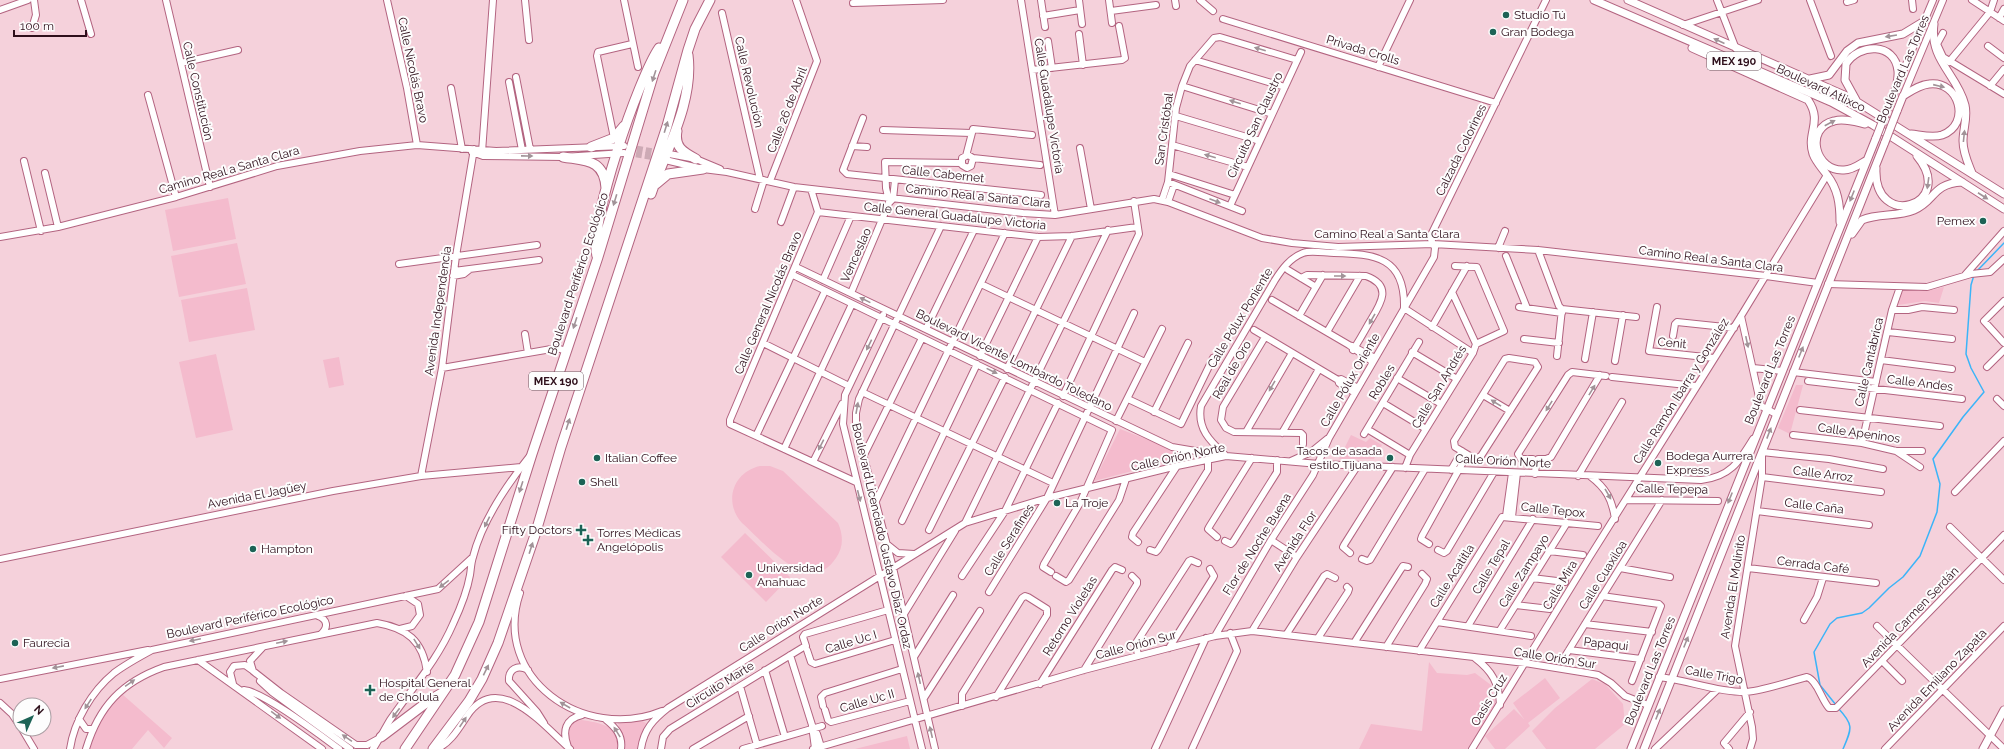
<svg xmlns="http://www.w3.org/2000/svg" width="2004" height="749" viewBox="0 0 2004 749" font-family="Raleway,sans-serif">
	<rect width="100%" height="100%" fill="#f5d1db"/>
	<path fill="#f4bbcd" d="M228,198L236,239L173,251L165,210Z
		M237,243L246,284L179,297L171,256Z
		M1944,287L1939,303L1925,301L1898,305L1903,290H1932Z
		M247,288L255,330L189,342L181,300Z
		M216,354L233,430L196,438L179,362Z
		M339,357L344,385L329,388L323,360Z
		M1796,385H1803L1790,434L1778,428Z
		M1120,429L1190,456L1094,481Z
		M1351,435L1366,442L1370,438L1382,445L1374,459H1339Z
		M760,466H770L783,471L838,523C843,534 844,547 836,558C809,599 764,542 742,523C723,502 733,472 760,466Z
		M745,533L790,577L766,602L721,557Z
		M1429,662L1437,673L1467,675L1475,673L1491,685L1496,705L1467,749H1359L1371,724L1422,731Z
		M1545,678L1560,698L1528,723L1530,726L1505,749H1495L1485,736L1514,709L1524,719L1513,703Z
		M1592,679L1605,684L1623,704L1625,724L1595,749H1546L1532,731L1555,708Z
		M122,694L172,738L164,748L148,730L132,749H89C96,726 104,711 122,694Z
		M582,720C600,723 622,726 618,749H575L569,744C568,735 567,729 573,721Z
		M640,720L646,723L640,749H625V743L617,721Z
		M907,736L910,749H855Z"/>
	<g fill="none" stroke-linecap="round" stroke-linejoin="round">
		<path stroke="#3bb4f8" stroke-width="1.5" d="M1977,271L2004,243
			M1836,705L1820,685L1814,652L1830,624L1837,618L1862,613L1869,608L1889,588L1903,577L1920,556L1937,512L1940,484L1933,459L1963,417L1984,392L1971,368L1966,354L1971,285L1974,275
			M1838,708C1854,725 1852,728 1843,749"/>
		<path stroke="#cdaab5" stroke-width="6" stroke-dasharray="6 3" stroke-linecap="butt" d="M628,147L661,153
			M627,153L659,158"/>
		<defs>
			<path id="minor" d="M81,0L91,34
				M166,0L210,187
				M387,0L407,88L417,145
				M525,0L529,40
				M624,0L638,67
				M1021,0L1055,215
				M1041,0L1045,27
				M1079,0L1082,24
				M1109,0L1112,23
				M1175,0L1176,6
				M1200,0L1213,11
				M1717,0L1736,49
				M1810,0L1831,56
				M1912,0L1913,9
				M1972,0L2004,21
				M1847,2L1854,0
				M853,3L943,0
				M0,10L28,0
				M1111,11L1156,5
				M722,13L760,179
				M1043,16L1080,10
				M1999,18L2004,9
				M1223,19L1496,103
				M1683,25L1758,0
				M32,28L36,15L34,0
				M1943,33L1937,44L1943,57L2004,94
				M1079,34L1083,65
				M1048,41L1052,68
				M1988,46L2004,58
				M1195,60L1285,87
				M1949,62L1990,12L1994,0
				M181,63L238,50
				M1378,67L1410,0
				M1032,70L1122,60L1125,58L1119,26
				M516,77L530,149
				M1899,81L1933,0
				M509,82L522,150
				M1182,86L1272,114
				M1990,86L2004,69
				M451,88L462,149
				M148,95L176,197
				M1903,96L1943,0
				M1176,116L1260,141
				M863,118L843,170L847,174L1041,195
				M883,130L971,133
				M614,138L597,56L598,52L632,44
				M1172,145L1248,167
				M852,146L867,147
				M1080,148L1091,209
				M472,152L483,156L563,157L624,153
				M482,152L493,0
				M664,153L696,159L720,169
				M966,156L973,129L1032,135
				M973,158L971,166L967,168L962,165V158L968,155L973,158L1040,165
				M661,159L703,169L727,172L794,187L1023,213L1055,215L1154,199L1168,202L1262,238L1292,243L1338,247L1433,244L1538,250L1766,276L1818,283
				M24,161L41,231
				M45,173L58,227
				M1169,174L1235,195
				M770,181L817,61L796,0
				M1168,182L1242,211
				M811,189L818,212L730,420V424L856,482
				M1162,200L1168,182L1176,108L1182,86L1190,66L1214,38L1220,37L1297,60
				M889,201L886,188L885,162L962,163
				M1168,202L1174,185
				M1230,206L1301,52
				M755,209L764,180
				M818,212L1038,237L1072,236L1137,227
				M781,222L794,187
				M0,237L58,227L176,197L277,166L360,151L417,145L496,151L624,146
				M1498,248L1505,231
				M1538,250L1559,306L1562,309
				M1506,256L1527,308
				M399,264L537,245
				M1455,266L1477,267L1504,331L1476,344
				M796,267L1172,447L1225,456
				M1288,270L1316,287
				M454,271L539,260
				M793,275L1112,430L1080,503L1044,564L1043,567L1051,572
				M1965,275L2004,231
				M453,276L464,274L469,270
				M1301,278L1307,275L1366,276C1394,286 1380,305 1369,323C1364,332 1359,341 1353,350
				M823,280L851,216
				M981,284L1145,362
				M1828,284L1927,287L1971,274L1990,272L2004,259
				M1452,292L1476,344
				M851,293L889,203L893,199L895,180
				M1272,300L1349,345L1373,362
				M2004,301L1984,321L2004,343
				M1519,307L1562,313
				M1657,307L1649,351L1714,358
				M1404,308L1473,353
				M1562,309L1636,317
				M1892,310H1908L1922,307L1954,310
				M883,315L845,395L843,424L922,749
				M1299,316L1323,275
				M1741,316L1761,406L1776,414
				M1432,327L1467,266
				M926,329L974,230
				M1254,330L1338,380L1339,383L1355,393
				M1327,332L1360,276
				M1888,332L1952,339
				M525,334L528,353
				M1673,336L1675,324L1677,322L1734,328
				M1265,337L1223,407L1221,420L1226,428L1234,432L1301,433L1303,435V444
				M1524,339L1559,343
				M763,343L849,386
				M1352,346L1375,358
				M1412,352L1457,379
				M980,356L1038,237
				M1557,356L1562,309
				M1509,358L1535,362L1538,367L1481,456L1475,459L1455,447L1454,441L1505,359Z
				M1585,359L1593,312
				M1881,360L1952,369
				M1615,361L1623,315
				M1987,367L2004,350
				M442,368L557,348L566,351
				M1753,368L1782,371
				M1007,369L1072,236
				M1793,372L1876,382
				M1612,377L1696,386
				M1397,378L1441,404
				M1338,380L1341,379L1358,388
				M1808,381L1962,399
				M862,392L1053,483
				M1483,395L1510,411
				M1063,396L1139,234L1134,201
				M1128,399L1181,424L1213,358
				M1997,399L2004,406
				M1383,403L1426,429
				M1800,410L1940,426
				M1154,412L1188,343
				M1116,421L1162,329
				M1367,429L1410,455
				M1246,432L1292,353
				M1282,433L1319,369
				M1364,434L1419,342
				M1793,435L1862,443L1896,451H1922
				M756,436L825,291
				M1862,443L1892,310L1900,287
				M784,449L852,304
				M1896,451L1920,467
				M864,455L922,338
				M1225,455C1210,441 1197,429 1201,406L1275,280C1282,269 1290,258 1303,253C1311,250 1325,253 1334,253C1375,254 1405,257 1404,307
				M1291,461L1311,452L1327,439
				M813,462L842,404
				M1536,463L1533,459H1521L1518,454L1568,375L1572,372L1606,376
				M1405,468L1410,455L1473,353L1476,344
				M1451,470L1462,451
				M1535,474L1536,463L1538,459H1546L1551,457L1600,375
				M421,476L442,368L456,256L474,149
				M1578,476L1622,402
				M1590,476C1606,488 1612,499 1615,519
				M1762,477L1881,492
				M1955,492L2004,441
				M1626,500L1718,501
				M876,501L1005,233
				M1757,511L1869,525
				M1506,516L1512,473
				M1512,517L1517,473
				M902,521L977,364
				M965,523L1108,230
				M1950,527L2004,580
				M929,530L1005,377
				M1217,537L1208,529L1209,527L1252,458
				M1271,540L1297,557
				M1225,541L1231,544L1233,542L1277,472V460
				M1138,542L1132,537L1133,533L1177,466
				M1429,544L1421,539L1422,536L1467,455
				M888,545L898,553L914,554
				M1150,550L1156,552L1158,550L1208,470V460
				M1438,550L1444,553L1447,551L1494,472
				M1549,551L1583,555
				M1350,553L1343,547L1344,545L1393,467
				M0,559L333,491L421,476L521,467
				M1362,559L1367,561L1370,560L1425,469
				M1620,568L1670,577
				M1748,568L1876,583
				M962,576L1005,511L1058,403
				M1056,576L1066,582L1069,580L1119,500L1126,479
				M1532,578L1565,582
				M989,592L1047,498L1134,313
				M520,593C491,678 584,743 662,711
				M1602,596L1659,604L1661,606L1632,681
				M1516,605L1550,609
				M904,614L955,531
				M318,616C327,619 329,627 321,634
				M1804,620L1817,597L1823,578
				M1437,622L1531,636
				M1585,624L1652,632
				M1468,626L1533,519
				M1877,626L2004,749
				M400,629L412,626L420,615L418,604L406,596
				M1500,630L1567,523
				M1252,631L1297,557L1358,465
				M1286,635L1324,576L1327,574L1335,578
				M1215,636L1271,540L1313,475L1329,438L1434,257L1435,248L1430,237L1546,0
				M1318,638L1348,592L1349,589L1347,587
				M1354,643L1401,569L1403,566L1408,567
				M806,646L803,637L805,634L888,610
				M263,647L250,661L253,671L281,693L356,745H367L378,739
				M1386,647L1425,584L1427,579L1422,574
				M1169,648L1213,578L1214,576L1210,569
				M807,650L811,662L815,664L895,640
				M1569,650L1641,659
				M1419,651L1502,517L1598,526
				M790,655L812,725L817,734L821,747
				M1138,656L1136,643L1189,561L1191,560L1198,563
				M914,657L953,595
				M1475,658C1492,671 1499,683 1500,705
				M198,660L322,749
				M1562,661L1662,500
				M1883,662L1902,681
				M528,670C518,664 508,669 509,681L537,712L544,723
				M765,670L785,737
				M1084,670L1137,584V581L1132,576
				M1659,677C1688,680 1715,692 1744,692C1759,692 1791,681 1807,677C1817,680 1821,699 1829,708H1836L2004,535
				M0,679L148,650
				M260,681L272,692L350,749
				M233,684L230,672L234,666L245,665L252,670
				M1040,684L1112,570L1115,567L1122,570
				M740,686L757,745
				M244,690C264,692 320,735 339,749
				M924,698L980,611
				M0,703L12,714L20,726
				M823,706L821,697L825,693L902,669
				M962,706V694L1022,598L1025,596L1028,597L1047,609V615L996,697
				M825,710L828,720L831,722L910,701
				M79,719L86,729H93
				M605,719C615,727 623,735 621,749
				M812,726L815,748
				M22,729L34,749
				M568,747C562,731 565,719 582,715
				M70,749C74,721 92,691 114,673C126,664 139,657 152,650L438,589L473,557
				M86,749C99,706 122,682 164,667L377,623C407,628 423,641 427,672
				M373,749C379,740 384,730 390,720C412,688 437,661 453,624C460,609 467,592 470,575C471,569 471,563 473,557C482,521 506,486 529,457
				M436,749C450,744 459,728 467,716C498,669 544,726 570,749
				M641,749C644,729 653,720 668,708L965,523L1047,498L1177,466L1226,456L1319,464L1701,480C1730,477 1739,462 1753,439
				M661,749L663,737L670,729L802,648
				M693,749L749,716
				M743,749L822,726
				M813,749L1084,670L1215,636L1252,631L1525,663L1587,673L1598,675L1611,683L1625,696L1648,705
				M935,749L893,568L856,427V413L859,399L941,226
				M1155,749L1206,638
				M1192,749L1237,651L1230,633
				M1472,749L1589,558L1741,316L1827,175
				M1655,749L1717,690
				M1729,749L1724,743L1750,712
				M1750,749L1753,739L1752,727L1735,646L1762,477V452L1829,459L1883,469
				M1885,749L2004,626"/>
			<path id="major" d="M1594,0L1831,102L1873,125L2004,209
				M1628,0L1851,98L2004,194
				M1934,24C1929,60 1957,74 1965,105C1968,117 1963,129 1963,141C1963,153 1968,163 1972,173
				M1692,48L1808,100C1823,122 1806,133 1813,154C1816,162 1822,168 1827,175C1838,189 1840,204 1840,222
				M1810,79L1829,75L1847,51L1858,43L1903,34L1926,20
				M1856,100L1845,80L1846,64C1859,43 1895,42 1898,71C1899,84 1893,95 1888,107
				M1897,111L1903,96C1911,91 1919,85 1929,84C1959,80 1972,124 1942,135C1933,138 1921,135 1911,134
				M1865,124C1856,122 1844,118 1834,121C1804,128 1815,172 1844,170C1853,170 1860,164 1867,160
				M1876,168C1873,232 1958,205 1917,156
				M1852,234L1862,220C1878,213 1897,217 1914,210C1936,201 1931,184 1962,182
				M1631,749L1876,138
				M1644,749L1885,142
				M1983,749L2004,710"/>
			<path id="highway" d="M677,131C674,147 683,152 696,159
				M591,147L614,138L624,126
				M563,157C586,161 604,159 606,188
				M656,184L668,174L703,169
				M651,194C666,150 694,102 688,55
				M597,256C588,224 639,77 659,48
				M381,737L430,700L442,693
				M405,749L455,675L479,622L532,454L598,257L654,73L683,0
				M433,749L469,701L482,679L498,643L535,535L561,447L667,126L688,50L695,29L710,0"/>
		</defs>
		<use href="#minor" stroke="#b36480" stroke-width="8"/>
		<use href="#major" stroke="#b36480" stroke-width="9"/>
		<use href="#highway" stroke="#b36480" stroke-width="11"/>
		<use href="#minor" stroke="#fff" stroke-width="6"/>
		<use href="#major" stroke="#fff" stroke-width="7"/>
		<use href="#highway" stroke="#fff" stroke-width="9"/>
		<defs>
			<path id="major-bridge" d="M1876,138L1888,107
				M1885,142L1897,111"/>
		</defs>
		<use href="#major-bridge" stroke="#b36480" stroke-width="9" stroke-linecap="butt"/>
		<use href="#major-bridge" stroke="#fff" stroke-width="7"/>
	</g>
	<defs><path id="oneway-solid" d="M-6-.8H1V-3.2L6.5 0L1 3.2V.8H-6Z"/></defs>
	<g fill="#a19398">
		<use href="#oneway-solid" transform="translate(1891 36) rotate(171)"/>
		<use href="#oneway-solid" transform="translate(1719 41) rotate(-156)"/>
		<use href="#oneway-solid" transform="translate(1260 49) rotate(-164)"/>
		<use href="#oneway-solid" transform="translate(654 76) rotate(108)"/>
		<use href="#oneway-solid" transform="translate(1939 86) rotate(13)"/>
		<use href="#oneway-solid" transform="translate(1235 102) rotate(-162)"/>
		<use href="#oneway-solid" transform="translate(1830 123) rotate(-28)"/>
		<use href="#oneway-solid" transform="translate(666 127) rotate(-73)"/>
		<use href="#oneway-solid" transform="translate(1964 136) rotate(-84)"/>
		<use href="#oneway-solid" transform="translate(527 156) rotate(1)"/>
		<use href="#oneway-solid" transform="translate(1210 156) rotate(-164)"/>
		<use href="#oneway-solid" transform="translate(1928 183) rotate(98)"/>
		<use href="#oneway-solid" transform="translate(1852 196) rotate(112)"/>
		<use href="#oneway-solid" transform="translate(1983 196) rotate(33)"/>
		<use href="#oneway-solid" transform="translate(615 200) rotate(107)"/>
		<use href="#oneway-solid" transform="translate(1215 201) rotate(21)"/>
		<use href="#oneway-solid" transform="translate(1340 276)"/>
		<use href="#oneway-solid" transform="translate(865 300) rotate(-154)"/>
		<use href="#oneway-solid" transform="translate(1372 319) rotate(120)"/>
		<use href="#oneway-solid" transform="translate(575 323) rotate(108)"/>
		<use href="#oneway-solid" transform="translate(1747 342) rotate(78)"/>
		<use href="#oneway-solid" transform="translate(869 345) rotate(116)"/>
		<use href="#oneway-solid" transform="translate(1801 352) rotate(-68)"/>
		<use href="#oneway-solid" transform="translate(992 371) rotate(26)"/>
		<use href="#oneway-solid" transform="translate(1272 386) rotate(120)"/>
		<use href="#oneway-solid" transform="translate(1592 390) rotate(-59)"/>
		<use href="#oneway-solid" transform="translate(1496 403) rotate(-148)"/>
		<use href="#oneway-solid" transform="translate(1549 406) rotate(122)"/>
		<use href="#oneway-solid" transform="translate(857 408) rotate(-80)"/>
		<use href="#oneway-solid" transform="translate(568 424) rotate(-72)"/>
		<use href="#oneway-solid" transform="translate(1769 433) rotate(-69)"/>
		<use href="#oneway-solid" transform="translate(821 445) rotate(117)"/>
		<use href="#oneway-solid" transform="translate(521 487) rotate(108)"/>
		<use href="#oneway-solid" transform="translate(1608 494) rotate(60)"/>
		<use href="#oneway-solid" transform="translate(859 496) rotate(76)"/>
		<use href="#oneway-solid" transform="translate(1730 498) rotate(112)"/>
		<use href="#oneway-solid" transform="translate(487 522) rotate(116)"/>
		<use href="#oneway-solid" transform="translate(531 548) rotate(-72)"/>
		<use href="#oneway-solid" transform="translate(444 584) rotate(143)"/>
		<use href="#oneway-solid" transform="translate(195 640) rotate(168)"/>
		<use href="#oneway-solid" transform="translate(282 642) rotate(-12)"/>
		<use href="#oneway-solid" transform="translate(1686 642) rotate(-68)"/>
		<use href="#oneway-solid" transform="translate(417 644) rotate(58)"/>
		<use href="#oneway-solid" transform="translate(58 667) rotate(169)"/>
		<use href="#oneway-solid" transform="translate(486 670) rotate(-64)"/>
		<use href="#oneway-solid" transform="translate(919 678) rotate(-103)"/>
		<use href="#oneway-solid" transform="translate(130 683) rotate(-35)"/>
		<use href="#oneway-solid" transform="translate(88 704) rotate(123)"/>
		<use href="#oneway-solid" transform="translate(565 705) rotate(-150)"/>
		<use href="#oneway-solid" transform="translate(396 713) rotate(127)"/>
		<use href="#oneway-solid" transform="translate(1658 714) rotate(-68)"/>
		<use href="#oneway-solid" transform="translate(276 715) rotate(36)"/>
		<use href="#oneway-solid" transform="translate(463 722) rotate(-56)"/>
		<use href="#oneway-solid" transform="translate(617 732) rotate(-122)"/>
		<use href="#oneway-solid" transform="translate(931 732) rotate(-103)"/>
		<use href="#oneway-solid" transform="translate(347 738) rotate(-146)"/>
	</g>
	<g fill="#1c6356" stroke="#fdfdfd" stroke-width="1.5">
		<circle cx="1506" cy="15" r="4"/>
		<circle cx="1493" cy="32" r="4"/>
		<circle cx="1983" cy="221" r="4"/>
		<circle cx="597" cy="458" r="4"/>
		<circle cx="1390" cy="458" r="4"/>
		<circle cx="1658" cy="463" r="4"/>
		<circle cx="582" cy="482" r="4"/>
		<circle cx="1057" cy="503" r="4"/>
		<path d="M579 524h4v4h4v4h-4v4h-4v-4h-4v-4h4z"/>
		<path d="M586 534h4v4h4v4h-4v4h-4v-4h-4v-4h4z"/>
		<circle cx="253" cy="549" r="4"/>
		<circle cx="749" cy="575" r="4"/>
		<circle cx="15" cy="643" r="4"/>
		<path d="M368 684h4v4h4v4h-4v4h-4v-4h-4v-4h4z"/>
	</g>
	<g text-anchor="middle" stroke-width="4" stroke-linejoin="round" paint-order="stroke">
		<g fill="#fdfdfd" stroke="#6c565f" stroke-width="1">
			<rect x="1707" y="52" width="54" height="18" rx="3"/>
			<rect x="529" y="372" width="54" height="18" rx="3"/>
		</g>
		<g font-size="11" font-weight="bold" fill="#2e0f1b">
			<text x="1734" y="65">MEX 190</text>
			<text x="556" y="385">MEX 190</text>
		</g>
		<g font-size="12" fill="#2e0f1b" stroke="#fdfdfd" text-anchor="start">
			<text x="1514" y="19">Studio Tú</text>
			<text x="1501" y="36">Gran Bodega</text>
			<text x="1975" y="225" text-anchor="end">Pemex</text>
			<text x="1382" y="455" text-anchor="end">Tacos de asada<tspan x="1382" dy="14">estilo Tijuana</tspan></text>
			<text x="1666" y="460">Bodega Aurrera<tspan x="1666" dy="14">Express</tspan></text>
			<text x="605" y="462">Italian Coffee</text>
			<text x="590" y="486">Shell</text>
			<text x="1065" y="507">La Troje</text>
			<text x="572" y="534" text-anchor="end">Fifty Doctors</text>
			<text x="597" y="537">Torres Médicas<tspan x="597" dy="14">Angelópolis</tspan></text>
			<text x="261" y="553">Hampton</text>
			<text x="757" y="572">Universidad<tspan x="757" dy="14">Anahuac</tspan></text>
			<text x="23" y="647">Faurecia</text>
			<text x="379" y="687">Hospital General<tspan x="379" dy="14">de Cholula</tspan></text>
		</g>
		<g font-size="12" fill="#2e0f1b" stroke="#fdfdfd">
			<text transform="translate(1363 50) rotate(17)" y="4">Privada Crolls</text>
			<text transform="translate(1903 69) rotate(-67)" y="4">Boulevard Las Torres</text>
			<text transform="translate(413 70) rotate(78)" y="4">Calle Nicolás Bravo</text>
			<text transform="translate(749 82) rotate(77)" y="4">Calle Revolución</text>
			<text transform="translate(1821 88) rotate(25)" y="4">Boulevard Atlixco</text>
			<text transform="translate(198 91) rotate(77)" y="4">Calle Constitución</text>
			<text transform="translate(1049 106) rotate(81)" y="4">Calle Guadalupe Victoria</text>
			<text transform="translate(787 110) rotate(-69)" y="4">Calle 26 de Abril</text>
			<text transform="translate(1255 125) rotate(-65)" y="4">Circuito San Claustro</text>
			<text transform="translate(1164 129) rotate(-82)" y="4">San Cristóbal</text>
			<text transform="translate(1461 150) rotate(-64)" y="4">Calzada Colorines</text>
			<text transform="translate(229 170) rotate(-16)" y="4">Camino Real a Santa Clara</text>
			<text transform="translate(943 174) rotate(6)" y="4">Calle Cabernet</text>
			<text transform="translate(978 196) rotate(6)" y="4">Camino Real a Santa Clara</text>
			<text transform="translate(955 216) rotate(6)" y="4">Calle General Guadalupe Victoria</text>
			<text x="1387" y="238">Camino Real a Santa Clara</text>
			<text transform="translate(856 255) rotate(-66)" y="4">Venceslao</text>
			<text transform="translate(1711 259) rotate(7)" y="4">Camino Real a Santa Clara</text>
			<text transform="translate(578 274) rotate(-72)" y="4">Boulevard Periférico Ecológico</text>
			<text transform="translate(768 303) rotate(-67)" y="4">Calle General Nicolás Bravo</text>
			<text transform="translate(438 311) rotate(-82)" y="4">Avenida Independencia</text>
			<text transform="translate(1240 318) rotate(-59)" y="4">Calle Pólux Poniente</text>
			<text transform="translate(1672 343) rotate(5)" y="4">Cenit</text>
			<text transform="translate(1014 360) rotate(26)" y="4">Boulevard Vicente Lombardo Toledano</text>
			<text transform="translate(1869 362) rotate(-77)" y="4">Calle Cantábrica</text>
			<text transform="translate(1232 370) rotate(-60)" y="4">Real de Oro</text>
			<text transform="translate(1770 370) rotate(-68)" y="4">Boulevard Las Torres</text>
			<text transform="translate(1350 380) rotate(-60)" y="4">Calle Pólux Oriente</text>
			<text transform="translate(1382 382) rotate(-59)" y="4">Robles</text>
			<text transform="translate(1920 383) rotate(7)" y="4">Calle Andes</text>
			<text transform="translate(1439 387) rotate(-59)" y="4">Calle San Andrés</text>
			<text transform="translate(1681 391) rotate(-58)" y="4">Calle Ramón Ibarra y González</text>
			<text transform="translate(1859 433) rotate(8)" y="4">Calle Apeninos</text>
			<text transform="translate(1178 457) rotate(-12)" y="4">Calle Orión Norte</text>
			<text transform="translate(1503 461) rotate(3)" y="4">Calle Orión Norte</text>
			<text transform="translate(1823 474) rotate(7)" y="4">Calle Arroz</text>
			<text transform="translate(1672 489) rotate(1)" y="4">Calle Tepepa</text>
			<text transform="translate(257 495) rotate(-11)" y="4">Avenida El Jagüey</text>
			<text transform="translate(1814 506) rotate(7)" y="4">Calle Caña</text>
			<text transform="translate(1553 510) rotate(6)" y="4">Calle Tepox</text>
			<text transform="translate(882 536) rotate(77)" y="4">Boulevard Licenciado Gustavo Díaz Ordaz</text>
			<text transform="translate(1009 540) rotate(-58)" y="4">Calle Serafines</text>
			<text transform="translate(1295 541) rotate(-57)" y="4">Avenida Flor</text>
			<text transform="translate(1257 544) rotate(-58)" y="4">Flor de Noche Buena</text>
			<text transform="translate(1813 565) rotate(7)" y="4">Cerrada Café</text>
			<text transform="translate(1491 567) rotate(-59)" y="4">Calle Tepal</text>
			<text transform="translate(1524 571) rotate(-58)" y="4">Calle Zampayo</text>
			<text transform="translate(1603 575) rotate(-58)" y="4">Calle Cuaxiloa</text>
			<text transform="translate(1452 576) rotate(-58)" y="4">Calle Acatitla</text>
			<text transform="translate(1560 585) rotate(-59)" y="4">Calle Mira</text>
			<text transform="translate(1733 587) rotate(-81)" y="4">Avenida El Molinito</text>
			<text transform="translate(1070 616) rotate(-58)" y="4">Retorno Violetas</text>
			<text transform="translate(250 617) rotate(-12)" y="4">Boulevard Periférico Ecológico</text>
			<text transform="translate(1910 617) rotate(-46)" y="4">Avenida Carmen Serdán</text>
			<text transform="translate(781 624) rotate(-32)" y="4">Calle Orión Norte</text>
			<text transform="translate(851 642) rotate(-17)" y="4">Calle Uc I</text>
			<text transform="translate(1606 644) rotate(6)" y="4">Papaqui</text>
			<text transform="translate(1136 645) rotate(-15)" y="4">Calle Orión Sur</text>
			<text transform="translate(1555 658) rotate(9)" y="4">Calle Orión Sur</text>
			<text transform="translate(1650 671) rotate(-68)" y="4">Boulevard Las Torres</text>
			<text transform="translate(1714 675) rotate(10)" y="4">Calle Trigo</text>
			<text transform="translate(1937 680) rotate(-46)" y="4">Avenida Emiliano Zapata</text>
			<text transform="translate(720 685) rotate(-32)" y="4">Circuito Marte</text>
			<text transform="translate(1489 700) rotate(-59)" y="4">Oasis Cruz</text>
			<text transform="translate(867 701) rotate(-16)" y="4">Calle Uc II</text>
		</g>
	</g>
	<g transform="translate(32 717) rotate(45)"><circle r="19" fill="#fdfdfd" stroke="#aa9ea3"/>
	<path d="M0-3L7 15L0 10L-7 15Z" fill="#1c6356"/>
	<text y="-6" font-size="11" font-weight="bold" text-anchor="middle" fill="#2e0f1b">N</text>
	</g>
	<path d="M14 30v6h72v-6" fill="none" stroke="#2e0f1b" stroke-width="2"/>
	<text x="20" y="30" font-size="12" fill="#2e0f1b" stroke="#fdfdfd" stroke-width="3" paint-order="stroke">100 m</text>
</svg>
